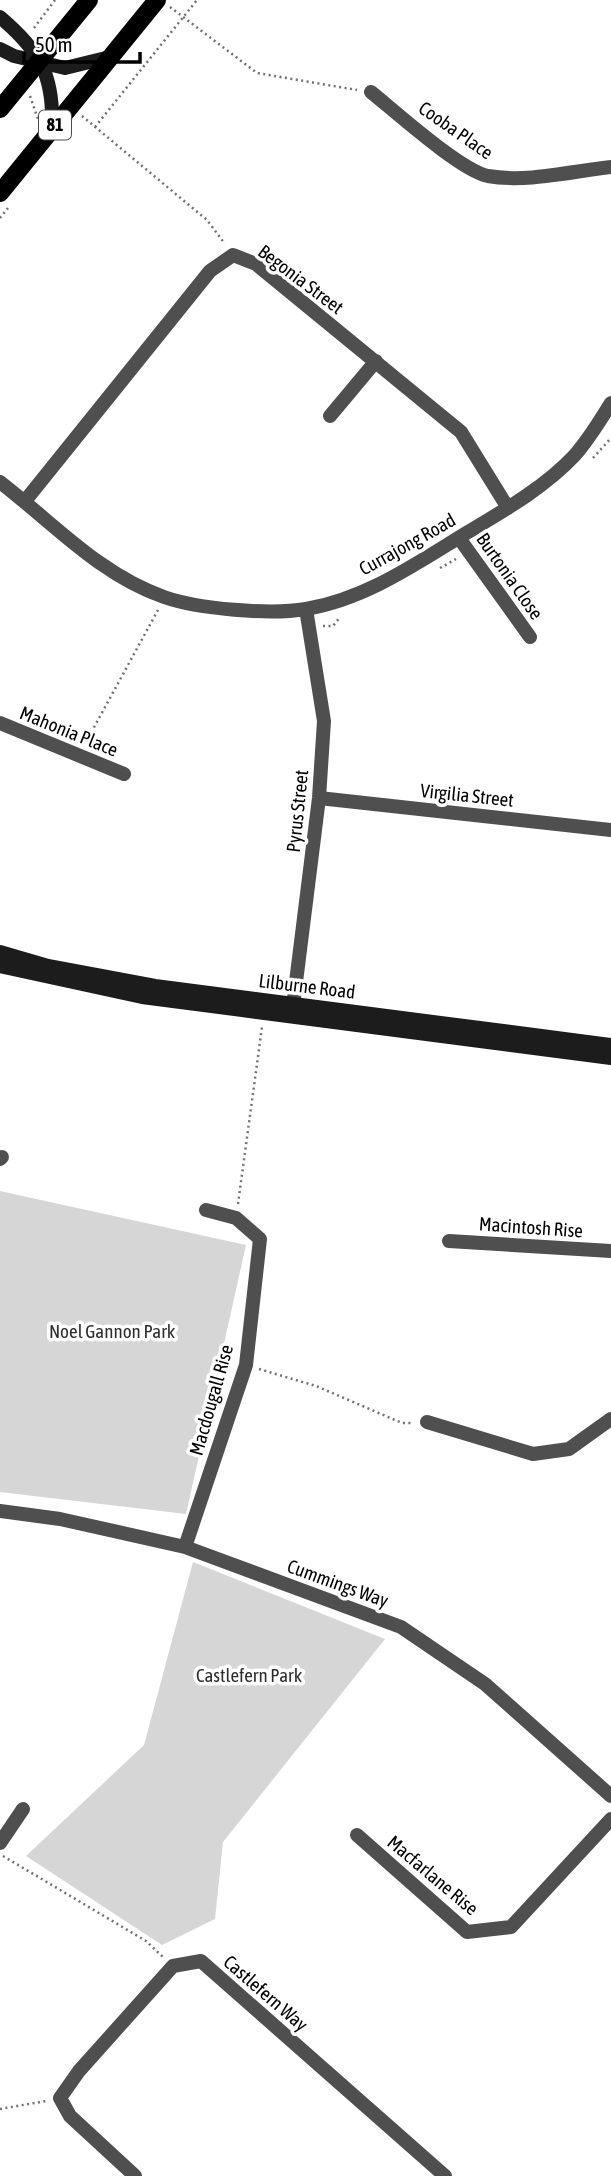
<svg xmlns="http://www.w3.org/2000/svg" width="611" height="2176" viewBox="0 0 611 2176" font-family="'Asap Condensed',sans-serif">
	<rect width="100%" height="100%" fill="#fff"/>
	<path fill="#d6d6d6" d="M0,1191L246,1245L186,1514L0,1492Z
		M193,1562L385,1639L223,1842L215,1919L162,1945L26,1856L144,1745Z"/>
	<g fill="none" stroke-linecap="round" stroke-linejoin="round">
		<path stroke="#717171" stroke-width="2.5" stroke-dasharray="2 3.5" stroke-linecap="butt" d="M170,7L257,73L357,90
			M34,28L55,0
			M30,96L38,119
			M82,116L207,220L225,244
			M95,127L197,0
			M0,218L8,208
			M593,458L611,438
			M440,568L456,559
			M323,626H333L340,617
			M86,742L158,610
			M238,1204L262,1027
			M259,1369L316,1386L402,1423H413
			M3,1856L146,1941L163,1957
			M0,2109L46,2101"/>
		<path stroke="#4f4f4f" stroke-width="14" d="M371,92C396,112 460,170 488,176C526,183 573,171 611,167
			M330,416L376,361
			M0,482C52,522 100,575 164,597C198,609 270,615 306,609C366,599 417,563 468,532C505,510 545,487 575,455C589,439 600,421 611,403
			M25,501L210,271L233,255L256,264L461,432L508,508
			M459,538L530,637
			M0,723L124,774
			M319,798L611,830
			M292,1014L319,798L324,721L306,609
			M0,1159L2,1157
			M449,1241L611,1251
			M427,1422L533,1454L569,1449L611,1419
			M0,1511L60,1519L185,1547L401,1627L485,1684L611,1796
			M185,1547L246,1365L260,1239L236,1218L206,1210
			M357,1835L467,1932L511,1927L611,1819
			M0,1843L23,1809
			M135,2176L70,2116L60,2098L79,2071L173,1966L201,1961L445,2176"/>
		<path stroke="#1c1c1c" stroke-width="14" d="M0,17C40,51 54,75 52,128
			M0,49L14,56L65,68L110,57
			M0,952L48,966L155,986L611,1045
			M0,966L142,997L611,1058"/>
		<path stroke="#000" stroke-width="18" d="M0,109L89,0
			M0,193L157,0"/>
	</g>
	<g text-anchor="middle" stroke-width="7" stroke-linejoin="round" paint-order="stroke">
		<rect fill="#fff" stroke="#4c4c4c" stroke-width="2" x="39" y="110.5" width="32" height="29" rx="5"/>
		<g font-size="18" font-weight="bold" fill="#000">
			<text x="55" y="131">81</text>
		</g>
		<g font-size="19" fill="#000" stroke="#fff">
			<text transform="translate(456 130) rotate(35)" y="7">Cooba Place</text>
			<text transform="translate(301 279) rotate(37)" y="7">Begonia Street</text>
			<text transform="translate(407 544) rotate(-29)" y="7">Currajong Road</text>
			<text transform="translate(510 576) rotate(55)" y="7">Burtonia Close</text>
			<text transform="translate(69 731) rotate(22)" y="7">Mahonia Place</text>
			<text transform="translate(467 795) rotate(6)" y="7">Virgilia Street</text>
			<text transform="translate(297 811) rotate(-84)" y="7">Pyrus Street</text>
			<text transform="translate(307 986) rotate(7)" y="7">Lilburne Road</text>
			<text transform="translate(531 1227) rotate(4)" y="7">Macintosh Rise</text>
			<text transform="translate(211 1400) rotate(-74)" y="7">Macdougall Rise</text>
			<text transform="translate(338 1583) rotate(20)" y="7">Cummings Way</text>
			<text transform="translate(433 1875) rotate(40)" y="7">Macfarlane Rise</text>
			<text transform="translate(266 1993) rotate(41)" y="7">Castlefern Way</text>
		</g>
		<g font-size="19" fill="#2d2d2d" stroke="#fff">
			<text x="112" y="1338">Noel Gannon Park</text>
			<text x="249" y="1682">Castlefern Park</text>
		</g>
	</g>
	<path d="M24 52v10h116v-10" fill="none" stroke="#000000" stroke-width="3.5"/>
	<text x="35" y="52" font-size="21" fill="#000000" stroke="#ffffff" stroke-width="5" paint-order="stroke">50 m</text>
</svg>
